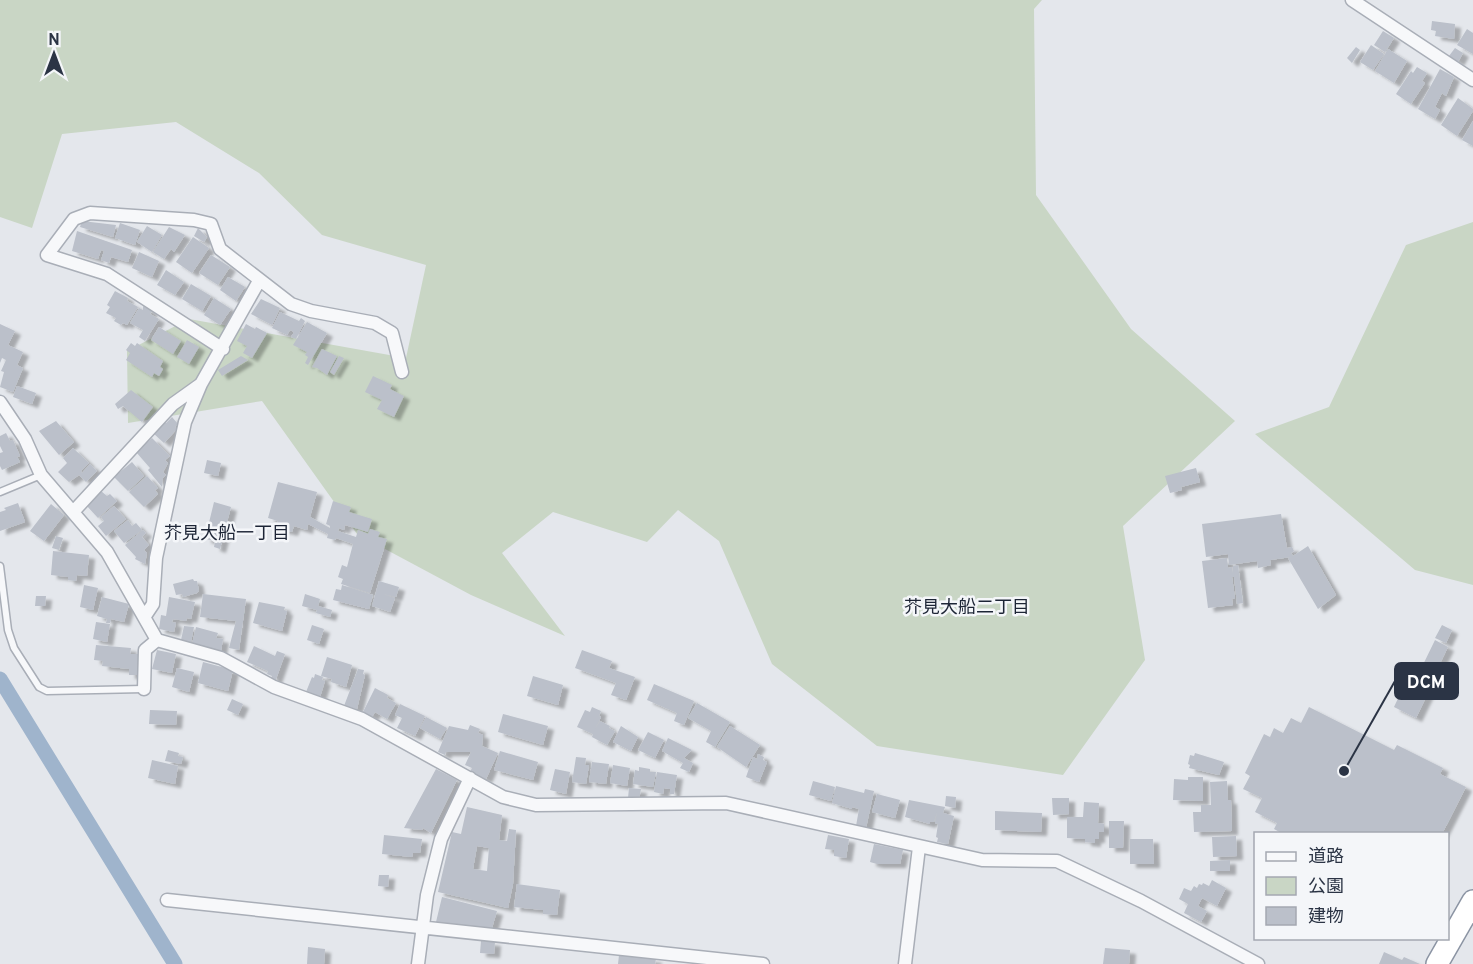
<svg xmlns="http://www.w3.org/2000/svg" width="1473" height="964" viewBox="0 0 1473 964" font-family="Overpass,'Noto Sans JP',sans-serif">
	<defs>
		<filter id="shadow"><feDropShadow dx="6" dy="4" stdDeviation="1.5" flood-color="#0004"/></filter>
	</defs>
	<rect width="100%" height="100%" fill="#e4e7ec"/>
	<path fill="#c9d6c5" d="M0,0H1042L1034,9L1036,195L1131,329L1235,421L1123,526L1145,660L1063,775L877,746L772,664L719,541L678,510L647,542L553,512L502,553L565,636L471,595L357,534L262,401L128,423L127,351L189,319L406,358L426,265L322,235L259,173L176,122L62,134L32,228L0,217Z
		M1473,222V585L1415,570L1255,434L1329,407L1406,245Z"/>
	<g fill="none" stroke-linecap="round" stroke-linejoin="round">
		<path stroke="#9fb4cc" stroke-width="15" d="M0,679L175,964"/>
	</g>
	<path fill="#bbc0ca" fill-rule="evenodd" filter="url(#shadow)" d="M1432,21L1455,24L1454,39L1435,36L1436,31L1431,30Z
		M1467,29L1473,33V54L1457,45Z
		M1383,31L1394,38L1385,52L1374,45Z
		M1371,45L1384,54L1373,70L1360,62Z
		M1356,47L1360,50L1352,63L1347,58Z
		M1455,48L1463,53L1458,62L1449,56Z
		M1388,49L1407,61L1394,83L1375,71Z
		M1417,67L1427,73L1422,81L1425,83L1411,104L1396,94L1411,71L1413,73Z
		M1440,69L1454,77L1446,96L1442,93L1435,107L1440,110L1435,119L1418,109Z
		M1458,98L1473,109V111L1457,136L1441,125Z
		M1473,121V146L1462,140Z
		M82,221L116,225L113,237L80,227Z
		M120,223L140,230L135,245L115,238Z
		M147,226L162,235L152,252L137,242Z
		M169,227L185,235L174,252L171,249L164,259L153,252Z
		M198,228L207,237L204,242L194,236Z
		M77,231L132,250L128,262L111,257L109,263L101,260L104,251L101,250L98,259L72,251Z
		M193,237L209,248L192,273L176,262Z
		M139,252L159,261L152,277L132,268Z
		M211,255L230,267L218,285L199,273Z
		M166,270L184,282L175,295L157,285Z
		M228,277L245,287L236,301L220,290Z
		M191,284L211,296L202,311L182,299Z
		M115,291L128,298L127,301L138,307L127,325L123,323L121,325L114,321L116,318L106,313L110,307L107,305Z
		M214,298L231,309L220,325L204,315Z
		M261,299L280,308L272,325L251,314Z
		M143,306L152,311L150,314L159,319L145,341L139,337L143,330L130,323L139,308L143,310Z
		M280,312L299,321L301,318L305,321L296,339L291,337L294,332L290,330L287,335L272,328Z
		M307,322L327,333L308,365L305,363L308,357L305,355L307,352L293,345Z
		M0,324L15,331L8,345L23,352L17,365L23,368L13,392L0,387L4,372L1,371L6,360L2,358L0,363Z
		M246,324L255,329L256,327L267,333L252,358L243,353L247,346L237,341Z
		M159,327L181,341L173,354L151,340Z
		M187,340L199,347L189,364L177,357Z
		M131,343L135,346L137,343L163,361L160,367L163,369L159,376L154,373L152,377L126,360L130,353L126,350Z
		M322,349L337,356L327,375L317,368L312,367Z
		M241,356L248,360L222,376L218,370Z
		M339,356L344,358L334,375L330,372Z
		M373,376L392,385L390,389L404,396L394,417L377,409L382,400L365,392Z
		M17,386L36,393L32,404L13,397Z
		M131,390L153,407L142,422L123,406L118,409L115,404Z
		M172,417L178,424L175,427L177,429L164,443L153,433L164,421L166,423Z
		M56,421L74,442L59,455L39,431Z
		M6,433L10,441L13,440L20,456L17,457L20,462L2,470L0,466V453L3,452L0,446V436Z
		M152,438L170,456L165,460L168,463L163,472L166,475L163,478L162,487L148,470L150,468L136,452Z
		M73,448L89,463L81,471L82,473L90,464L97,471L86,482L79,475L69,482L58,472L67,463L63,458Z
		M207,460L221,463L218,476L204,473Z
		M132,462L144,476L128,491L114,477Z
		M1196,468L1200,482L1181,487L1182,490L1170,493L1165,476Z
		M147,476L158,488L155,490L158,494L144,507L129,492Z
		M278,482L317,492L310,517L330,528V526L326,524L333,501L351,507L349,512L372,519L368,532L345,525L344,530L339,528L338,531L356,537L358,530L368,534L370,529L380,532L378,537L387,539L370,593L341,584L343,579L338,577L342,565L347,567L353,544L336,538L335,540L327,538L328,534L308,524L307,530L294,526L292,532L276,528L278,521L268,518Z
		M101,491L107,496L110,494L117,501L98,518L86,505Z
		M214,502L231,507L220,549L214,547L215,541L205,539Z
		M18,503L25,522L0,531V512L6,510L4,508Z
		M51,504L64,515L44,541L30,531Z
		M114,506L126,519L106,536L98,526L104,521L101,517Z
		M1281,514L1287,548L1292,547L1294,551L1291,553L1293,556L1308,546L1336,595L1318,609L1288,558L1291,557L1270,560L1271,565L1258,568L1257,561L1229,565L1228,554L1206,557L1202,524Z
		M128,520L132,526L136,523L142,530L124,543L114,531Z
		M143,530L146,533L142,537L149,545L144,550L147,553L145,564L135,559L136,557L125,545Z
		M56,536L63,538L59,550L52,548Z
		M53,551L89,555L87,576L77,575L76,581L68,580V577L51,575Z
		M1227,558L1228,568L1232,567L1233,574V566L1238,565L1243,603L1237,604L1234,577H1232L1235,598L1232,599L1233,605L1208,608L1202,561Z
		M193,579L194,581H197L199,591L197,593L183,597L182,594L176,595L173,584Z
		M379,581L399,587L396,597L383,594L395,598L390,612L372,606Z
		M84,585L98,588L93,610L80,607Z
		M342,585L373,595L369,609L333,600L336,589L341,590Z
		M203,594L246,599L239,650L229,648L236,621L200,617Z
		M305,594L320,599L318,606L332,610L330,617L316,613L317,610L302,606Z
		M36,596H46L45,606H35Z
		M102,597L129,604L124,622L111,619L110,623H106L107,619L97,616Z
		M169,597L195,602L191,619L187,618L186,621L173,619L172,622L176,623L174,632L159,629L161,615L166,616Z
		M259,602L285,607L284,610L287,611L282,631L253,623Z
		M96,622L110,624L107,642L93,639Z
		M312,625L324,629L319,644L307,640Z
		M1442,625L1452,630L1446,643L1435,638Z
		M184,626L194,627L191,642L181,640Z
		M196,627L218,633L216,638L223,639L221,651L192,644Z
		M1435,640L1448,647L1431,682L1418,675Z
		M96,645L131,648L130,654H138L137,675H129V669L102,666L103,661L94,660Z
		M254,646L275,656L277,651L285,654L275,682L270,680L272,676L267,674L268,671L247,662Z
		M157,650L176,654L172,673L152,669Z
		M582,650L612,661L609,668L635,677L626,700L611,695L616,683L575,668Z
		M327,657L352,665L346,687L331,682L332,679L321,676Z
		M203,662L233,670L228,691L198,683Z
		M177,668L194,672L189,692L172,687Z
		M358,669L364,670L363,674L365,675L357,709L344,706Z
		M315,674L323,677L322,680L325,681L320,697L306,692L312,677L314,678Z
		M533,676L563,685L558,705L527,696Z
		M1407,679L1430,689L1416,718L1394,707Z
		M654,684L694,701L684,725L674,721L677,713L647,700Z
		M375,688L388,695L387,698L396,703L387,719L375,712L372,717L363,712Z
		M232,699L243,704L238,715L227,710Z
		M697,703L730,722L715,747L706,742L711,731L688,718Z
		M400,704L425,716L415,736L397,728L402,718L395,715Z
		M592,707L601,711L599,716L601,717L595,729L600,721L610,726L609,728L615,731L607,745L592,737L593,734L577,727L585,710L590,712Z
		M1309,707L1394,750L1397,745L1443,768L1440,774L1466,787L1442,834H1283L1274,829L1277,823L1255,812L1262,798L1243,789L1250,776L1245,773L1264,734L1270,737L1274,728L1283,733L1291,718L1301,723Z
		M150,710L177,711L176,725L149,724Z
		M503,714L548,726L543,745L498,732Z
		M426,717L447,728L440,739L420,728Z
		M470,725L480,729L478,733L483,735L482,746L498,753L486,779L470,772L472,768L465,765L471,752H446L445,755L438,752L449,726L468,730Z
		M621,726L638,737L631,751L613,742Z
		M730,726L760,745L746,767L717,747Z
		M648,732L664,740L655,758L638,750Z
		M668,738L692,750L684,758L693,763L689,772L680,768L683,763L662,751Z
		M168,750L179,753L178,756L183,757L181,764L165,761Z
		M500,751L538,762L533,780L494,770Z
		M1195,753L1224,762L1219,775L1189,768L1190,765L1188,764L1190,755L1194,756Z
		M758,754L764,757L763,760L767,762L759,782L746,777L753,757L757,759Z
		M576,757L586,758L585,765H589L586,784L572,782Z
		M152,760L178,766L175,784L148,778Z
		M592,762L609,764L606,784L589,782Z
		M613,765L630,768L627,786L610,783Z
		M639,767L650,769V772H656L653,787L633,784L635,770L639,771Z
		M436,769L457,780L431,833L423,828L422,830L404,828Z
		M555,769L570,772L566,794L550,790Z
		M657,772L677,775L674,794H670V789L664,788L663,794L654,792Z
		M1188,777H1203V801L1173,800L1174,779L1188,780Z
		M813,781L835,787L831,801L809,795Z
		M1227,781L1228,800H1231L1232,831L1194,832L1193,812H1201V805H1211L1210,782Z
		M836,786L864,793L865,789L874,791L866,828L856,826L859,809L852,807V809L832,803Z
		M629,788L641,789L639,800L628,798Z
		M877,794L900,800L895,818L872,812Z
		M946,796L956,797L955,808L945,806Z
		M1052,798H1069V814L1053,815Z
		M909,800L945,807L943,813L954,816L948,844L937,842L938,838L936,837L938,824L935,823L937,812L934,822H930V824L905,817Z
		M1084,802L1099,803L1098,823L1104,824V832H1099V839H1095V843L1085,842V839L1067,838V817H1083Z
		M467,807L502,815L499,840L507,841L509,829L516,830L513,884L508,908L438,892L452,832L461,834ZM477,846L489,848L487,871L473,869Z
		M995,811L1042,813L1041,832L995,830Z
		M1109,821H1124L1123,848H1109Z
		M384,835L422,839L420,853H413L412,857L382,854Z
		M828,835L849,839L846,858L834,856V850L825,849Z
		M1236,836L1237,856L1213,857L1212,837Z
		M1130,839H1153L1154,864H1130Z
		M874,844L903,850L900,864H877L870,862Z
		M1230,860V871H1210V861Z
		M379,875H389L388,887L378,886Z
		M1212,880L1226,888L1217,906L1202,898L1198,906L1207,911L1201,922L1184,913L1188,904L1179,899L1184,888L1191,891L1194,886L1197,888L1199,884L1202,885L1203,883L1209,886Z
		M517,884L560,890L557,915L543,914V910L514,907Z
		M442,897L497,911L492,928L436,922Z
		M481,941L495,942L494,954L480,953Z
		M308,947L325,949L324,964H307Z
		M1105,948L1130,950L1129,964H1103Z
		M1384,952L1402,960L1404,957L1420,964H1379Z
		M619,955L656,959L655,964H618Z"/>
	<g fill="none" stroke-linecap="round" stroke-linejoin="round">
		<defs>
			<path id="service" d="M0,492L41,475
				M0,566L8,630L14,648L39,687L47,691L144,689"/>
			<path id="minor" d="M1352,0L1473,80
				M223,349L107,274L47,255L74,219L90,213L194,220L211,224L220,249L291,304L311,311L375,323L392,333L402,372
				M0,402L25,439L41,475L107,552L157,640L221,658L274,687L362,719L503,797L536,805L726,803L982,860L1057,861L1141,901L1258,964
				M73,512L173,404L201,384
				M145,616L153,604L156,558L185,422L201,384L259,281
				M144,689L145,650L157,640
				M167,900L763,964
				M418,964L427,895L441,839L470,778
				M905,964L919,847"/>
			<path id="trunk" d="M1437,964L1473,901"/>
		</defs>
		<use href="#service" stroke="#a9aeb7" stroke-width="9"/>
		<use href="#minor" stroke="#a9aeb7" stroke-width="15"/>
		<use href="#trunk" stroke="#8b94a3" stroke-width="24"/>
		<use href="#service" stroke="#f7f8fa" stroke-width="6"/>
		<use href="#minor" stroke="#f7f8fa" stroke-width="12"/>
		<use href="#trunk" stroke="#fff" stroke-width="21"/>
	</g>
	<g text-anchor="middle" stroke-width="5" stroke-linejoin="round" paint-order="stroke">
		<g font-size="18" fill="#1d2536" stroke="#f4f6f9">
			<text x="227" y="539">芥見大船一丁目</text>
			<text x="967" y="613">芥見大船二丁目</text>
		</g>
	</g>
	<path fill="none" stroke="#2b3445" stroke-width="2" d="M1344 771L1395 681"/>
	<circle fill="#2b3445" stroke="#f4f6f9" stroke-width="2" cx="1344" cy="771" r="6"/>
	<rect fill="#2b3445" stroke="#2b3445" stroke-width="2" x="1395" y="663" width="63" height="36" rx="6"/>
	<g font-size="18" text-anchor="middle" font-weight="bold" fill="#fff">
		<text x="1426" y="688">DCM</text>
	</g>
	<rect x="1254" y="832" width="195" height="108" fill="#f4f6f9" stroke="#a4a8b1" stroke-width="1.5"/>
	<rect x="1266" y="852" width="30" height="9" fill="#f7f8fa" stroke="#a4a8b1" stroke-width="1.5"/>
	<text x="1308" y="862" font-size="18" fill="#2b3445">道路</text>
	<rect x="1266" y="877" width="30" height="18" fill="#c9d6c5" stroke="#a4a8b1" stroke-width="1.5"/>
	<text x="1308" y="892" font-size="18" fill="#2b3445">公園</text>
	<rect x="1266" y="907" width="30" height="18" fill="#bbc0ca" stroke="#a4a8b1" stroke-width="1.5"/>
	<text x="1308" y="922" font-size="18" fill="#2b3445">建物</text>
	<g transform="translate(54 54)" stroke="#f4f6f9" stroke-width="4.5" paint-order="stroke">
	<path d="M0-4.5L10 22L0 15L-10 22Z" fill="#2b3445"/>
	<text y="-9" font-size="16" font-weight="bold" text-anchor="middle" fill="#2b3445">N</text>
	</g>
</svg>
